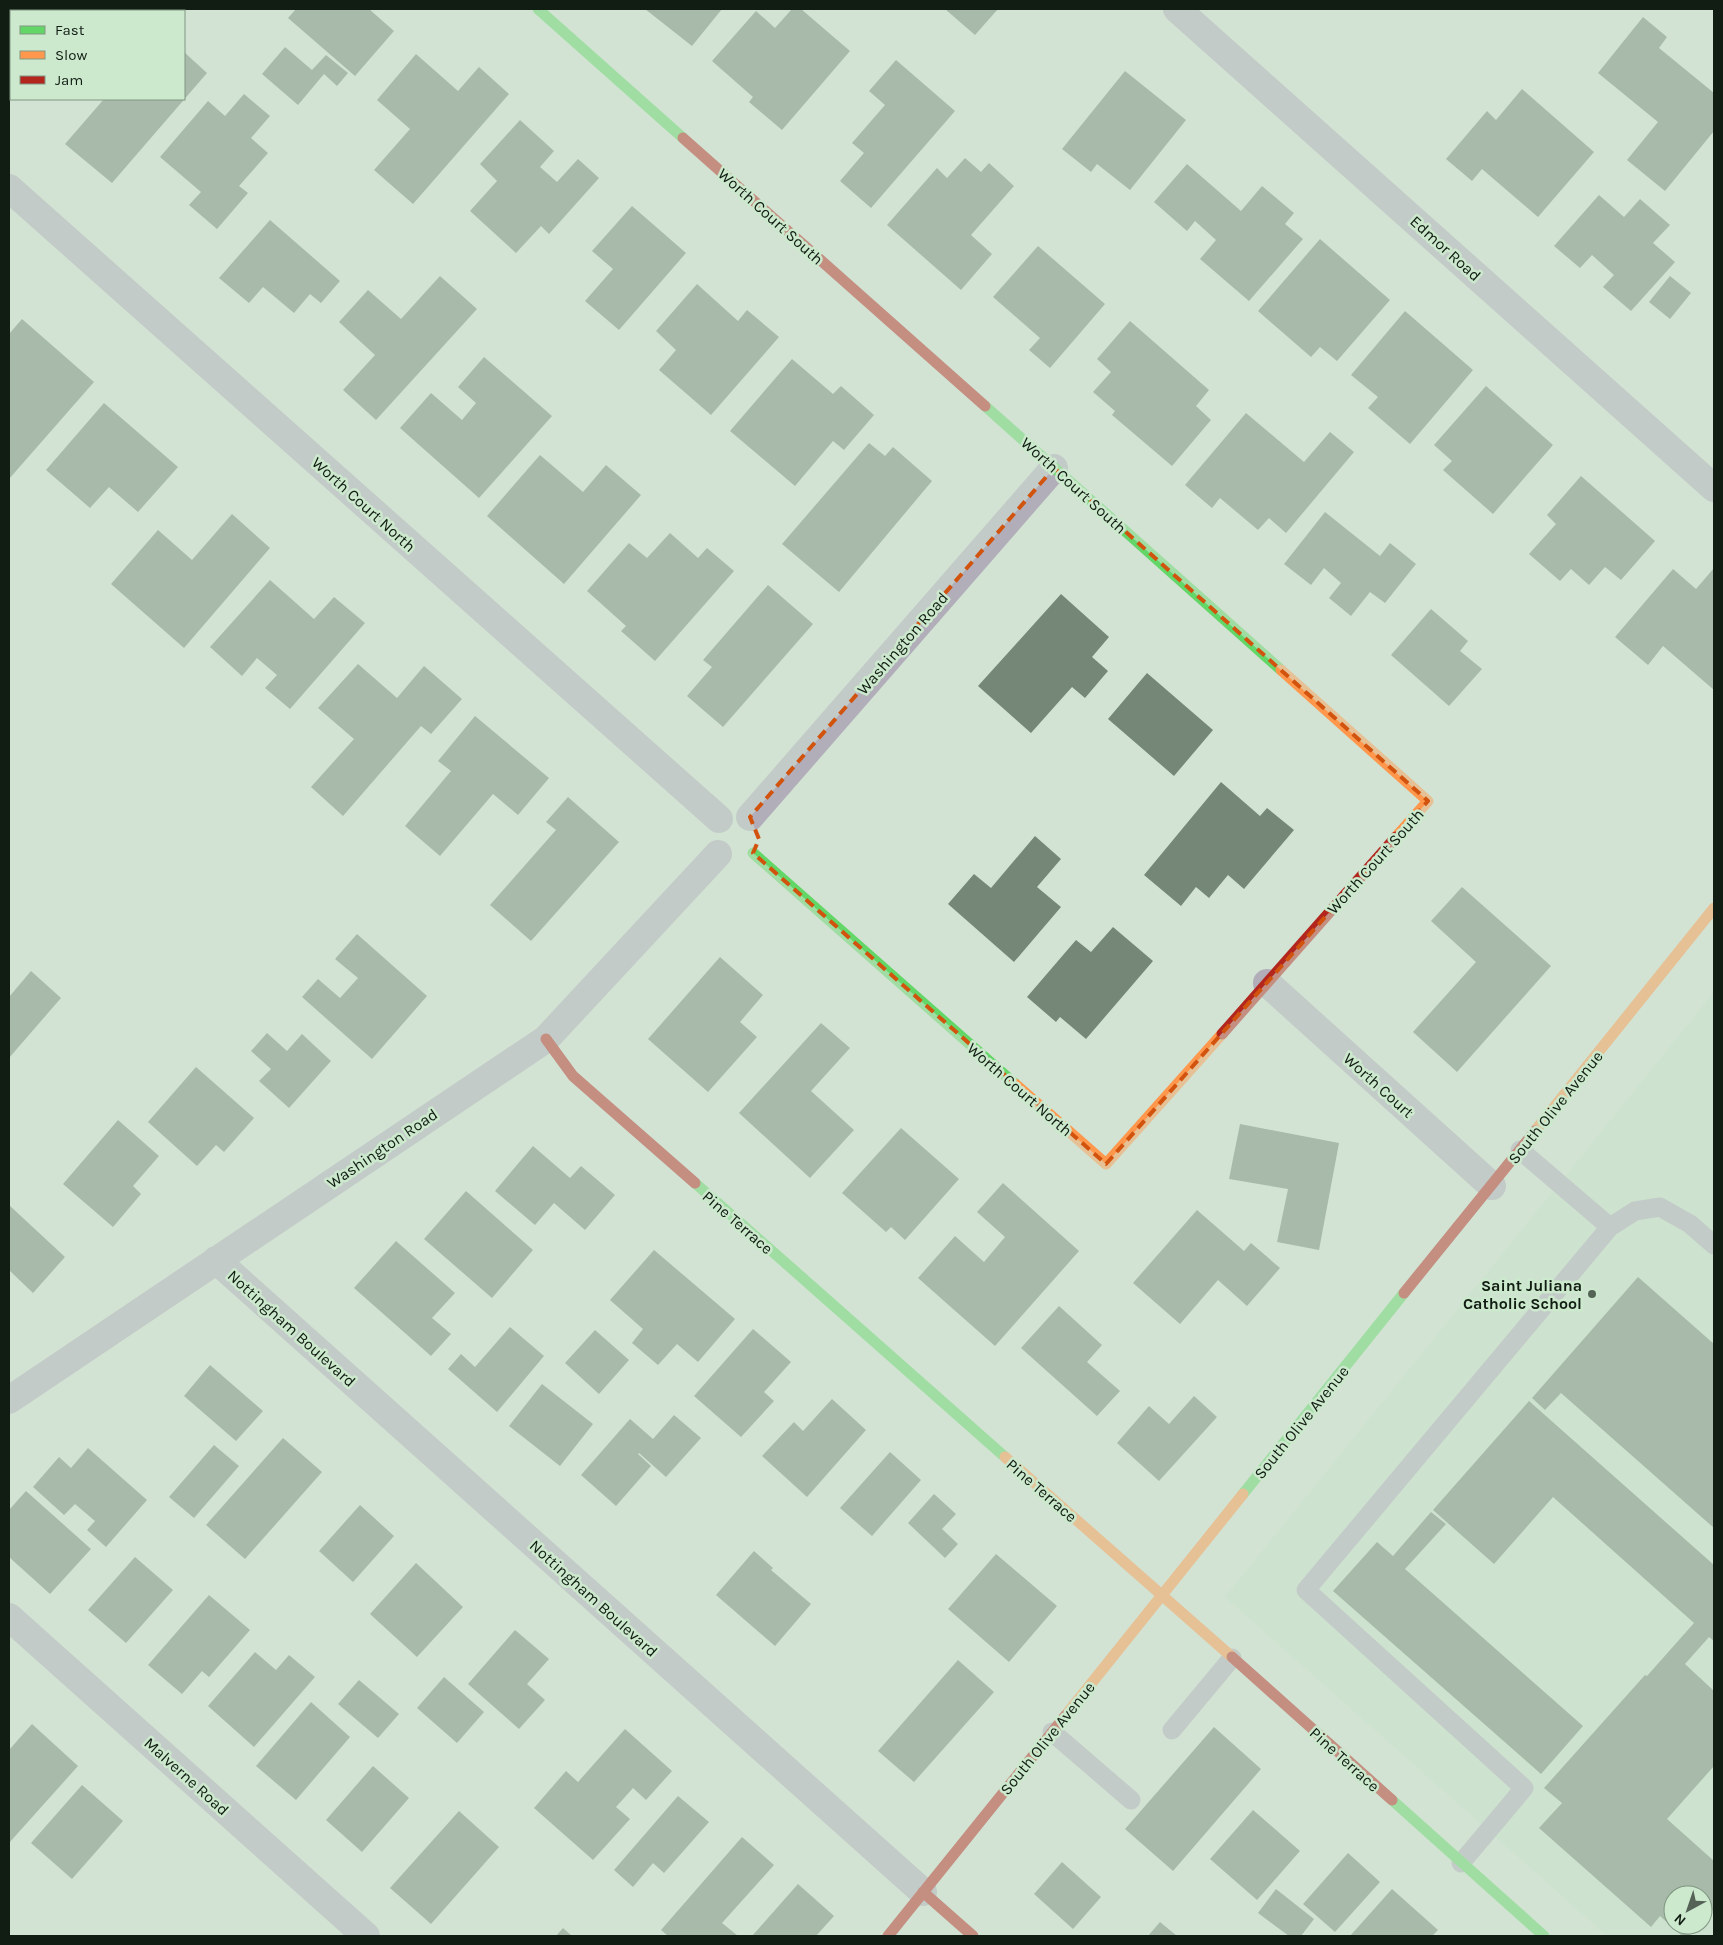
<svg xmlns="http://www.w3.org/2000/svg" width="1723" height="1945" viewBox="0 0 1723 1945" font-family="Karla,sans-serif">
	<rect width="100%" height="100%" fill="#d2e3d3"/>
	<path fill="#c8e3c9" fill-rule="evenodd" d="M1714,992V1936H1607L1225,1597ZM1673,1895H1703V1925H1673Z"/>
	<path fill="#758878" d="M9,9H36L34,11H11L9,17Z
		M296,9H369L394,31L355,76L288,18Z
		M645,9H722L692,46Z
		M792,9H801L850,51L782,130L749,102L753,97L712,61L756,11L775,28Z
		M945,9H998L975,35Z
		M1643,17L1667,37L1659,48L1714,93V131L1665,191L1627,160L1658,122L1598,73Z
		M285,47L312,70L326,55L348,73L337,86L324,74L298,105L262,74Z
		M184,52L207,73L112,183L65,144L104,99H184Z
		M416,54L458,91L479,67L509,94L413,204L374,170L410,129L377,100Z
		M896,60L955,111L871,208L840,181L864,153L852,143L885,105L869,91Z
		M1125,71L1186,120L1130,190L1097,164L1091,172L1062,149Z
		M1522,89L1594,152L1538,217L1482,169L1472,181L1446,159L1487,111L1496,120Z
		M244,94L270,116L251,138L268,153L239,186L248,193L217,229L189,205L201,192L160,157L208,101L225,116Z
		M520,120L554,151L540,167L557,182L578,159L599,178L549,234L541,226L516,253L470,211L497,181L480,164Z
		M965,158L981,172L989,163L1014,186L971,235L992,254L961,290L887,225L937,168L947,178Z
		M1187,164L1241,211L1262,186L1294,213L1285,224L1303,239L1249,301L1200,259L1216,240L1195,221L1187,231L1154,202Z
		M1599,195L1624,217L1640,199L1670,225L1653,243L1675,262L1631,311L1603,287L1614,275L1592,255L1580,268L1554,246Z
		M632,206L686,253L619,330L585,301L613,269L592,251Z
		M270,220L340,281L321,303L310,294L294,313L263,287L249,303L219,278Z
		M1320,239L1390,300L1337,361L1320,347L1311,357L1258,311Z
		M1038,246L1105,304L1050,368L1029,350L1040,338L993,297Z
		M440,276L477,309L376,420L343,390L375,355L339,322L368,290L401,319Z
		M1670,276L1691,293L1670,319L1649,302Z
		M697,284L738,321L747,310L779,337L711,415L659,370L676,350L656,331Z
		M1405,311L1473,370L1410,444L1368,408L1378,397L1351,375Z
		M22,319L94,382L9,479V334Z
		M1130,321L1209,390L1196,406L1211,420L1172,466L1112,415L1115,411L1093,392L1111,372L1097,359Z
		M484,357L552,416L479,498L400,428L431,393L462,420L476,403L458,387Z
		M792,359L833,394L841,386L874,415L844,450L833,441L795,486L730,431Z
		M1486,386L1553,445L1493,514L1443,470L1452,461L1434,445Z
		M104,403L178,467L138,512L109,487L90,508L46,470Z
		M1246,413L1304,462L1330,432L1354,452L1286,533L1269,518L1258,530L1220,498L1212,508L1185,485Z
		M869,443L885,456L893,447L932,481L839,592L782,544Z
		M540,455L583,492L606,465L641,495L564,584L487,516Z
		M1581,476L1655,541L1621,580L1605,567L1589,585L1571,569L1560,581L1529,554L1556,524L1547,515Z
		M1325,512L1380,556L1390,543L1416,564L1385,603L1370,592L1351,616L1329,598L1341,583L1324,568L1311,585L1284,564Z
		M232,514L270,548L184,648L111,584L158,530L192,560Z
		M670,533L698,558L707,548L734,571L655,661L621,631L626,626L587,591L629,543L647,558Z
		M1714,568V690L1663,646L1648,665L1615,637L1673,569L1696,589Z
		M270,580L314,619L334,597L365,623L290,709L265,688L277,675L257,658L242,676L210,647Z
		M768,585L813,624L723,727L687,696L712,667L703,660Z
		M1061,594L1109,637L1092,657L1108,671L1085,698L1072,687L1031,733L978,686Z
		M1431,609L1468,641L1460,651L1482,669L1449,706L1391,655Z
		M358,664L397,698L424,666L462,699L431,734L421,726L343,816L311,787L354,739L318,708Z
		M1147,673L1213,730L1174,776L1108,719Z
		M475,716L549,778L518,815L493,794L440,856L405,826L451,771L438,761Z
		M1221,782L1260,816L1267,808L1294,830L1244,889L1228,875L1209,898L1196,887L1181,906L1144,875Z
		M568,797L619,842L531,941L490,905L556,830L546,822Z
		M1035,836L1061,859L1037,887L1061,907L1014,962L948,904L974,874L991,888Z
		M1462,887L1551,966L1457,1072L1413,1032L1476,962L1431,921Z
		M1113,927L1153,961L1086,1039L1060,1017L1056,1022L1027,997L1076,940L1091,952Z
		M357,934L427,996L372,1059L302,997L318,979L340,998L358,978L335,959Z
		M720,957L763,995L740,1022L757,1037L708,1092L648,1039Z
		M31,971L61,998L9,1058V997Z
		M821,1023L850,1048L811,1091L854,1130L810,1178L739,1113Z
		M267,1033L287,1051L302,1034L331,1061L289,1108L259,1081L271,1069L251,1051Z
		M196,1067L254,1118L224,1152L216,1145L197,1166L148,1122Z
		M118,1120L159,1156L133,1186L141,1194L113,1227L63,1184Z
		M1240,1124L1339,1143L1319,1250L1277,1242L1288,1189L1229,1179Z
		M901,1128L959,1179L905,1240L891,1227L886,1232L842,1193Z
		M533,1146L570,1178L581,1166L615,1195L585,1230L554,1203L535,1225L495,1191Z
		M1003,1183L1079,1251L995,1346L918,1278L955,1236L984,1262L1005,1237L977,1212Z
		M466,1191L533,1250L492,1298L424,1239Z
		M9,1205L65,1257L33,1293L9,1270Z
		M1197,1210L1244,1251L1251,1243L1280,1268L1247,1306L1218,1280L1180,1324L1133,1283Z
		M396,1241L455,1293L432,1318L451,1334L431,1356L354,1288Z
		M654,1250L735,1319L698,1362L677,1344L658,1365L632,1343L643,1329L610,1300Z
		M1638,1277L1714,1344V1528L1561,1393L1545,1410L1532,1398Z
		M1059,1306L1102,1345L1087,1362L1120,1391L1097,1416L1021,1348Z
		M510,1327L544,1356L497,1412L448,1369L461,1354L475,1367Z
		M753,1329L791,1362L764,1392L774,1401L741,1437L694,1396Z
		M595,1330L629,1360L599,1394L565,1363Z
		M210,1365L263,1411L236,1441L184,1396Z
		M542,1384L593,1424L560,1466L509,1426Z
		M1194,1396L1217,1417L1159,1481L1117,1443L1149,1406L1169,1424Z
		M832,1399L866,1430L807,1497L762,1456L794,1422L803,1431Z
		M1529,1401L1714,1565V1641L1709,1637L1685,1664L1714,1691V1766L1667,1819L1714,1861V1909L1703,1921V1895H1673V1925H1699L1689,1936H1682L1660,1916L1651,1927L1539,1828L1562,1803L1544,1788L1645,1675L1647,1676L1694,1623L1553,1497L1494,1564L1433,1510Z
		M674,1415L701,1438L666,1477L639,1453L638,1454L651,1466L616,1506L581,1475L630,1419L653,1439Z
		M283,1438L322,1472L245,1559L206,1525Z
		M214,1445L239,1466L194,1518L169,1497Z
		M88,1448L147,1500L106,1547L87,1530L95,1521L75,1504L64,1515L33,1487L59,1457L71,1468Z
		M890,1452L921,1480L872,1536L840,1508Z
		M26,1491L91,1549L50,1594L9,1557V1510Z
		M934,1494L956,1514L942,1529L958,1544L945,1558L908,1523Z
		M360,1505L394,1536L353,1582L319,1551Z
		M1431,1512L1446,1524L1405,1569L1583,1726L1541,1774L1333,1591L1377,1542L1393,1556Z
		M754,1551L773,1568L771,1570L811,1604L775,1646L716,1595Z
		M996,1554L1057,1606L1009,1662L948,1609Z
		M135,1557L173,1590L126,1643L88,1610Z
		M416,1563L463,1607L417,1657L370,1614Z
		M209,1595L250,1630L209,1677L202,1671L182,1694L148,1665Z
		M515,1630L549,1659L527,1684L545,1700L519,1729L468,1684Z
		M255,1652L276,1670L289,1655L315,1677L254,1747L208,1706Z
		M958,1660L994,1692L914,1782L878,1751Z
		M444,1677L484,1712L457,1743L417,1708Z
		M359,1680L399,1714L378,1738L338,1704Z
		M311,1702L350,1737L296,1800L256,1766Z
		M32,1724L78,1766L9,1843V1750Z
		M1214,1727L1261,1769L1173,1871L1125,1829Z
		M625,1729L672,1771L646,1800L633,1788L616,1807L630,1819L593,1860L534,1808L566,1771L578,1782Z
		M373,1766L409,1798L362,1852L326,1820Z
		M82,1785L123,1821L72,1879L31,1843Z
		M678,1796L709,1822L664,1873L653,1863L633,1887L614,1870Z
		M1253,1810L1300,1851L1257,1900L1210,1859Z
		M459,1811L499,1847L431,1924L390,1888Z
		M742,1837L774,1865L722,1923L738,1936H668L661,1930Z
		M1348,1853L1380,1882L1335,1932L1303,1904Z
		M1062,1862L1101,1897L1073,1929L1034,1894Z
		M798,1884L834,1916L816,1936H752Z
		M1276,1889L1314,1919L1301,1936H1289L1258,1913Z
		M1392,1889L1438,1930L1432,1936H1350Z
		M1160,1922L1177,1936H1148Z
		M563,1928L572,1936H556Z"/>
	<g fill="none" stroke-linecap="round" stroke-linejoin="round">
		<path stroke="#b1aeba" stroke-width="19" d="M1610,1227L1635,1211L1660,1207L1690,1224L1714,1245
			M1172,1730L1232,1658
			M1052,1732L1131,1800
			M1461,1863L1524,1788L1306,1590L1610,1227L1520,1150"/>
		<path stroke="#b1aeba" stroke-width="28" d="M1177,9L1714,488
			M9,188L719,819
			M750,817L1054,468
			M1267,983L1492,1186
			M216,1260L923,1892
			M9,1400L546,1039L718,854
			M9,1617L366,1936"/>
		<path stroke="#63d668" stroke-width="11" d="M538,9L683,138
			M985,406L1281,670
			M753,853L1015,1084
			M695,1183L1005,1457
			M1243,1494L1404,1293
			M1392,1800L1544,1936"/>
		<path stroke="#ff974d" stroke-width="11" d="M1281,670L1428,801L1396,837
			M1015,1084L1106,1164L1222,1034
			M1535,1131L1714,908
			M1005,1457L1232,1657
			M1066,1715L1243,1494"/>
		<path stroke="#b3261e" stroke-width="11" d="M683,138L985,406
			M1222,1034L1396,837
			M546,1039L573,1076L695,1183
			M1404,1293L1535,1131
			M1232,1657L1392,1800
			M923,1892L973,1936
			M888,1936L1066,1715"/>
	</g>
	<path d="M0 0H1723V1945H0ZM1054,468L1428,801L1106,1164L753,853L759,839L750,817Z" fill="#d2e3d3" fill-opacity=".55" fill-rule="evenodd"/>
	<path fill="none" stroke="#d2530d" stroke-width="4" stroke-dasharray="10 6" stroke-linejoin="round" d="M1054,468L1428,801L1106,1164L753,853L759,839L750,817Z"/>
	<circle fill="#556256" stroke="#cce9cd" stroke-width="2" cx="1592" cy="1294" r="5"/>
	<g text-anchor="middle" stroke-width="5" stroke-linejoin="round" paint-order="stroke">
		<g font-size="16" fill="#111c12" stroke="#cce9cd">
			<text transform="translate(771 216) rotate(42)" y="6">Worth Court South</text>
			<text transform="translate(1446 248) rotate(42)" y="6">Edmor Road</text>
			<text transform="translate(1074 485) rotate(42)" y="6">Worth Court South</text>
			<text transform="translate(364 504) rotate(42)" y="6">Worth Court North</text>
			<text transform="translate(902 643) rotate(-49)" y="6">Washington Road</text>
			<text transform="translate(1375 861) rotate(-48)" y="6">Worth Court South</text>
			<text transform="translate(1379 1085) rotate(42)" y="6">Worth Court</text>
			<text transform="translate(1020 1089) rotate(41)" y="6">Worth Court North</text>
			<text transform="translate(1555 1107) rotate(-51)" y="6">South Olive Avenue</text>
			<text transform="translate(382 1148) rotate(-34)" y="6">Washington Road</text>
			<text transform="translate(738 1222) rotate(41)" y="6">Pine Terrace</text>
			<text transform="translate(292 1328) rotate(42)" y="6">Nottingham Boulevard</text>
			<text transform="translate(1301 1422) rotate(-51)" y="6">South Olive Avenue</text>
			<text transform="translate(1042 1490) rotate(41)" y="6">Pine Terrace</text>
			<text transform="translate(594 1598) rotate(42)" y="6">Nottingham Boulevard</text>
			<text transform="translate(1047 1738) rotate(-51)" y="6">South Olive Avenue</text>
			<text transform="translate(1345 1759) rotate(42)" y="6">Pine Terrace</text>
			<text transform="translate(187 1776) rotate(42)" y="6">Malverne Road</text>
		</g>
		<g font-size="16" font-weight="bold" fill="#111c12" stroke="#cce9cd" text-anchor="end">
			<text x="1582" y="1291">Saint Juliana<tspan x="1582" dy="18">Catholic School</tspan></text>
		</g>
	</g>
	<rect width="1723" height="1945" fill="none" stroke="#111c12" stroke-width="20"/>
	<rect x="10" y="10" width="175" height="90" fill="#cce9cd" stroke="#819782"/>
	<rect x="20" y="26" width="25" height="8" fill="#63d668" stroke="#819782"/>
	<text x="55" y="35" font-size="15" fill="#111c12">Fast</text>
	<rect x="20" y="51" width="25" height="8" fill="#ff974d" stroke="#819782"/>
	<text x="55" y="60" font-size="15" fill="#111c12">Slow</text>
	<rect x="20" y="76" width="25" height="8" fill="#b3261e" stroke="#819782"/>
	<text x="55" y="85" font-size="15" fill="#111c12">Jam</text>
	<g transform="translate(1688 1910) rotate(220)"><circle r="24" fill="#cce9cd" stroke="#819782"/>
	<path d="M0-4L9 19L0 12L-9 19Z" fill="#556256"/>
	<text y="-8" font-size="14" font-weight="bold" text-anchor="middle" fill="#111c12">N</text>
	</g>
</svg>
